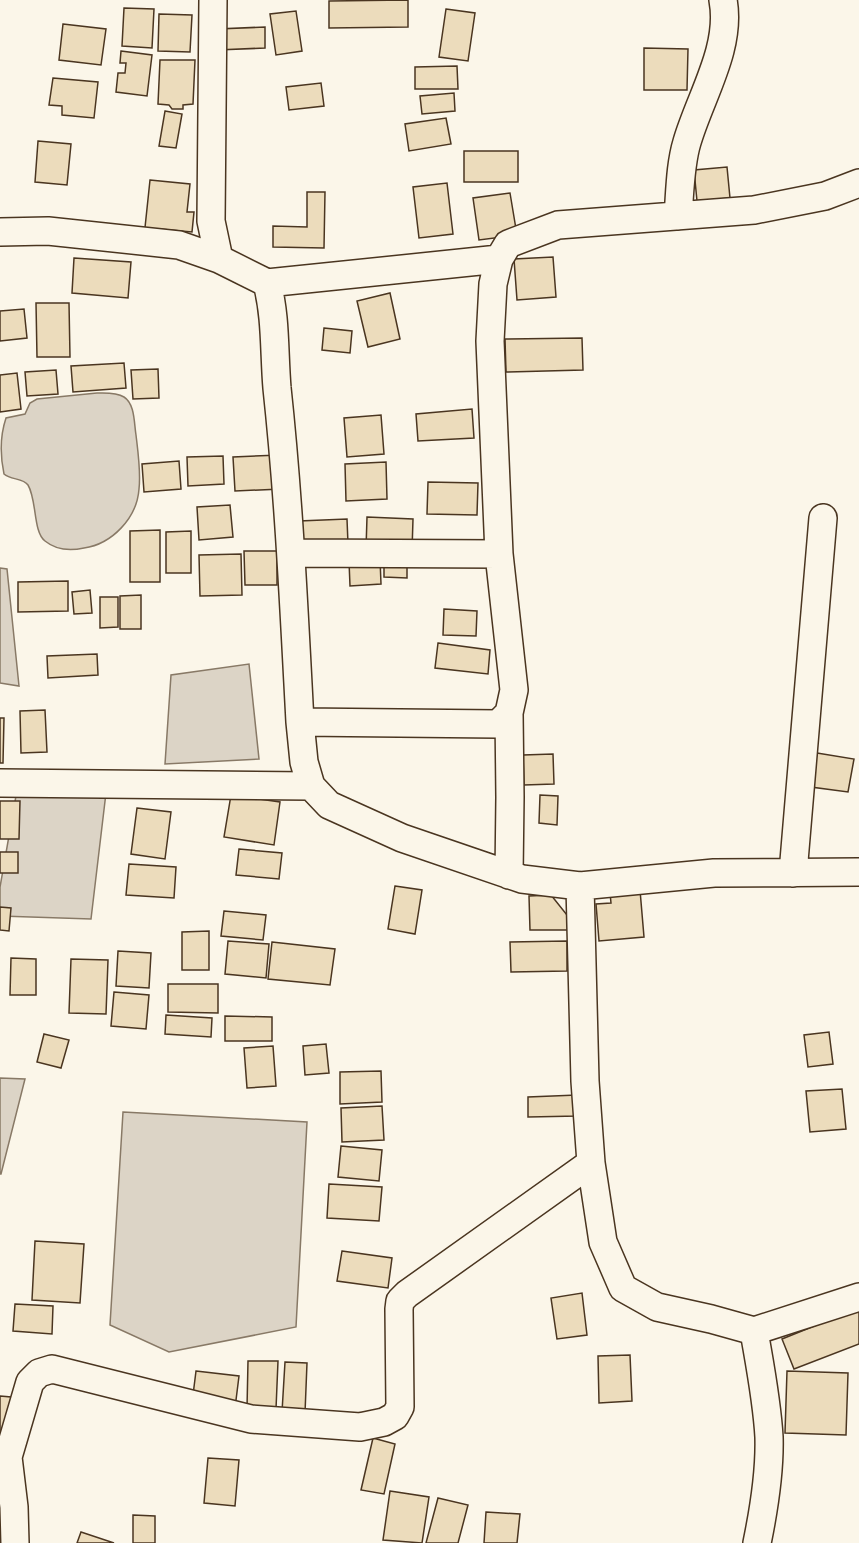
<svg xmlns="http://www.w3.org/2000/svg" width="859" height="1543" viewBox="0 0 859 1543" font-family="Rubik,sans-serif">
	<rect width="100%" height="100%" fill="#fbf6e9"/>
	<path fill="#dcd4c6" stroke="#887966" stroke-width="1.5" d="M97,393C105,393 116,392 124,397C135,404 134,423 136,435C138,452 141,472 139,489C137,518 112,544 84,548C70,551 56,550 45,541C33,532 37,500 28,485C23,478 11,480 4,474C0,455 0,436 6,418L25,414L30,403L37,399Z
		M0,568L7,569L19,686L0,683Z
		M249,664L259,759L165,764L171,675Z
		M20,773L108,776L91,919L0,916V887Z
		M0,1078L25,1079L1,1174H0Z
		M123,1112L307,1122L296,1327L169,1352L110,1325Z"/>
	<path fill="#ecdcbc" stroke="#4a3520" stroke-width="1.5" d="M408,0V27L329,28V1Z
		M124,8L154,9L152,48L122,46Z
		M446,9L475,13L468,61L439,57Z
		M296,11L302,51L276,55L270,14Z
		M159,14L192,15L190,52L158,51Z
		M63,24L106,29L101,65L59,60Z
		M265,27V48L217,50V29Z
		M644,48L688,49L687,90H644Z
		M121,51L152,55L147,96L116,92L118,73H125L126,63H120Z
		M160,60H195L193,104L183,105V109H172L169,105L158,104Z
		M457,66L458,89H415V67Z
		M53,78L98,82L94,118L62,115V106L49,105Z
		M321,83L324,106L289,110L286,87Z
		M454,93L455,111L422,114L420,96Z
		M165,111L182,114L176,148L159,146Z
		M446,118L451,144L409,151L405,124Z
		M38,141L71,144L67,185L35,182Z
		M464,151H518V182H464Z
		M727,167L730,198L697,201L694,170Z
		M150,180L190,184L187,212H194L192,232L160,229L159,239L144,237Z
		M447,183L453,234L419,238L413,187Z
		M307,192H325L324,248L273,247V226L307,227Z
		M510,193L517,235L479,240L473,198Z
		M553,257L556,297L517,300L514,259Z
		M74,258L131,262L128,298L72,293Z
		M390,293L400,339L368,347L357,301Z
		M36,303H69L70,357H37Z
		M24,309L27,338L0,341V311Z
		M324,328L352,331L350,353L322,350Z
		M582,338L583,370L506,372L505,339Z
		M124,363L126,388L73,392L71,366Z
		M158,369L159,398L133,399L131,370Z
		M56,370L58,394L27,396L25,372Z
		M17,373L21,409L0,412V375Z
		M472,409L474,438L418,441L416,414Z
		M381,415L384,454L347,457L344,418Z
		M280,455L281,489L235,491L233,457Z
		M223,456L224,484L188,486L187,457Z
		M179,461L181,489L144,492L142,464Z
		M386,462L387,499L346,501L345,464Z
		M428,482L478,483L477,515L427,514Z
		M230,505L233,537L199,540L197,507Z
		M367,517L413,519L412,551L366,549Z
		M347,519L348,544L299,545V521Z
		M160,530V582H130V531Z
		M191,531V573H166V532Z
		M244,551H277V585H245Z
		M241,554L242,595L200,596L199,555Z
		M380,559L381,584L350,586L349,561Z
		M384,560L407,561V578L384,577Z
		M68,581V611L18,612V582Z
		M90,590L92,613L74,614L72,592Z
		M141,595V629H120V596Z
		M100,597H118V627L100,628Z
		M444,609L477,611L476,636L443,635Z
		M438,643L490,650L488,674L435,668Z
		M97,654L98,675L48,678L47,656Z
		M45,710L47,752L21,753L20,711Z
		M0,718H4L3,763H0Z
		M817,753L854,759L848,792L811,787Z
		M553,754L554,784L524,785L523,755Z
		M231,795L280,802L274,845L224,837Z
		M540,795L558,796L557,825L539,823Z
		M0,801H20L19,839H0Z
		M137,808L171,812L165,859L131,854Z
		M239,849L282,853L279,879L236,875Z
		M0,852H18V873H0Z
		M129,864L176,867L174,898L126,895Z
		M395,886L422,890L415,934L388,929Z
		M640,890L644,937L599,941L596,904L611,903L610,893Z
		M551,895L567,915L568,930H530L529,896Z
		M0,907L11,908L9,931L0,930Z
		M224,911L266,915L263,940L221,936Z
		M209,931V970H182V932Z
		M228,941L269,944L266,978L225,974Z
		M567,941V971L511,972L510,942Z
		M272,942L335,949L330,985L268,979Z
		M118,951L151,953L149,988L116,986Z
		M11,958L36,959V995H10Z
		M71,959L108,960L106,1014L69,1013Z
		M168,984H218V1013L168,1012Z
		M114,992L149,995L146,1029L111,1026Z
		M166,1015L212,1018L211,1037L165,1034Z
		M225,1016L272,1017V1041H225Z
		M829,1032L833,1064L808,1067L804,1035Z
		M44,1034L69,1040L61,1068L37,1062Z
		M326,1044L329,1073L305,1075L303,1046Z
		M273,1046L276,1086L247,1088L244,1048Z
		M381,1071L382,1102L340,1104V1072Z
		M842,1089L846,1129L810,1132L806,1091Z
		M577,1095L578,1116L528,1117V1097Z
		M382,1106L384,1140L342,1142L341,1108Z
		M341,1146L382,1150L379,1181L338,1177Z
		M329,1184L382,1187L379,1221L327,1218Z
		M35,1241L84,1244L80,1303L32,1300Z
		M342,1251L392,1258L388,1288L337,1281Z
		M582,1293L587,1335L557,1339L551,1298Z
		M15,1304L53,1306L52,1334L13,1331Z
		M859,1308V1344L794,1369L782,1339Z
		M630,1355L632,1401L599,1403L598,1356Z
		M248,1361H278L276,1409L247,1408Z
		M285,1362L307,1363L305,1413L282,1412Z
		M196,1371L239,1376L235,1408L192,1403Z
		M787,1371L848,1373L846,1435L785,1433Z
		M0,1396L11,1397L2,1451H0Z
		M373,1438L395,1444L384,1494L361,1490Z
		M208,1458L239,1460L235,1506L204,1503Z
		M390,1491L429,1497L422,1543L383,1540Z
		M438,1498L468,1505L458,1543H426Z
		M486,1512L520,1514L517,1543H484Z
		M133,1515L155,1516V1543H133Z
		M81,1532L114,1543H77Z"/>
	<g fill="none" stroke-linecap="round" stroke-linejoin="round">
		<defs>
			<path id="minor" d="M213,0L211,221L219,259L267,283C276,317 274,352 277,388C289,499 294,610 300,722L304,762L311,786L329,805L402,838L522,879L580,886L714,873L859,872
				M678,216C680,192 680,165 687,142C700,97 732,48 723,0
				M0,232L48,231L179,245L219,259
				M267,283L499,259
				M291,553L499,554
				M509,713L510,797L509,875
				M300,722L498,724L509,713L514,690L499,554L490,341L493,284L499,259L508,244L558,225L754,210L825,196L859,183
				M0,783L311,786
				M793,873L823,518
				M580,886L585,1081L591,1163L603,1242L623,1288L657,1307L711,1319L754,1331C760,1366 767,1401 769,1437C770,1472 764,1509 757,1543
				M754,1331L859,1297
				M8,1457L14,1507L15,1543
				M0,1462L8,1457L30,1382L39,1373L52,1369L251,1419L360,1427L384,1422L395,1416L400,1407L399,1309L400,1301L407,1294L591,1163"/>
		</defs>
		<use href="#minor" stroke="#4a3520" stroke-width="30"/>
		<use href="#minor" stroke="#fbf6e9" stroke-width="27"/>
	</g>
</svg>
